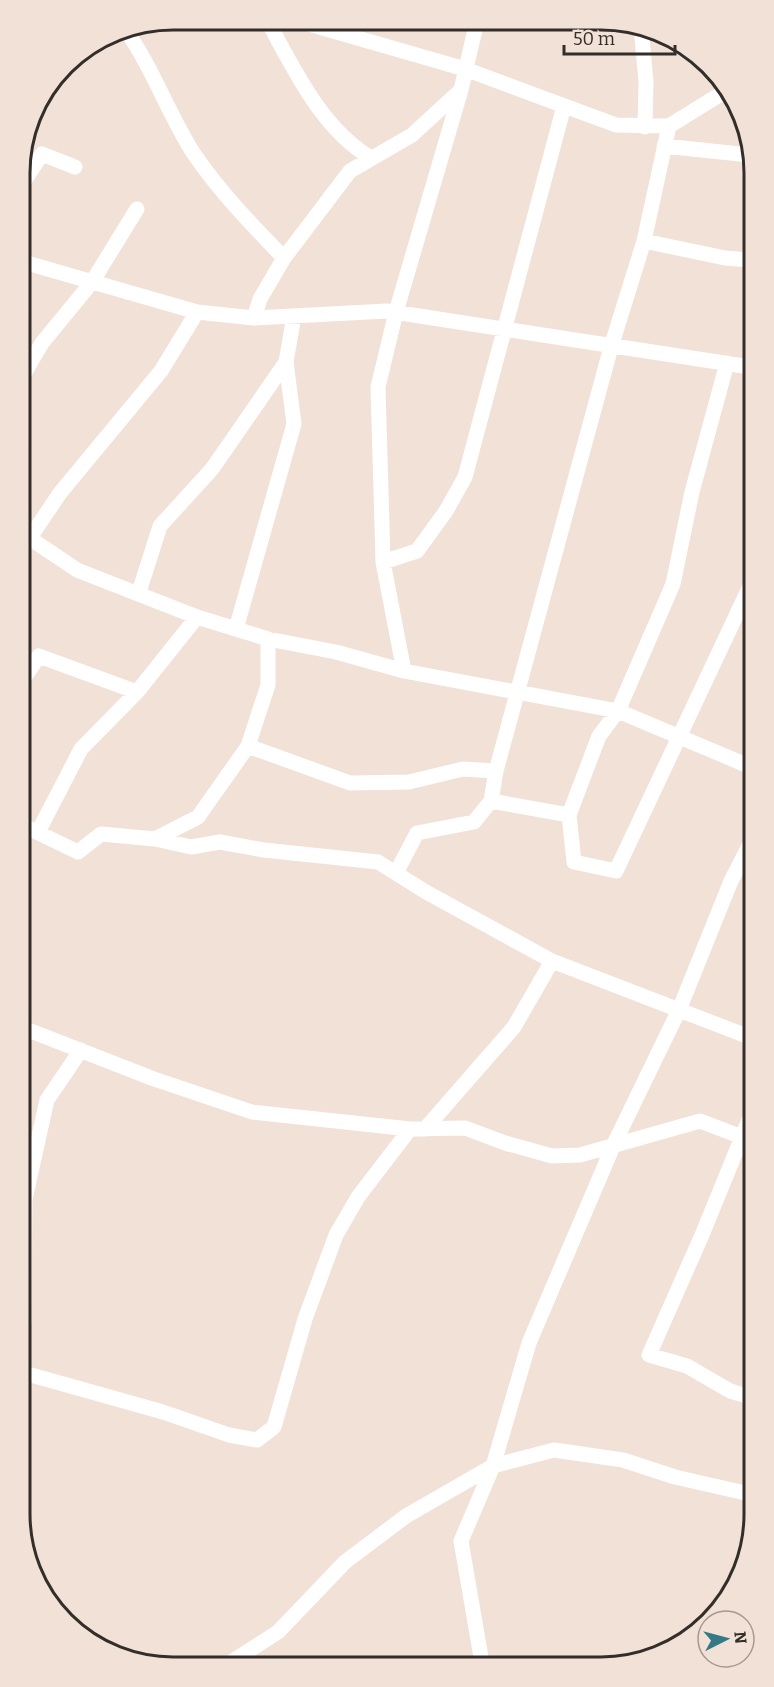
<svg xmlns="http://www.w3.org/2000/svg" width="774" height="1687" viewBox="0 0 774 1687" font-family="Bitter,serif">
	<rect width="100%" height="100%" fill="#f1e1d6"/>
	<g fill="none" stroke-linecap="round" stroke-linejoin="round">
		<path stroke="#fff" stroke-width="15" d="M267,20C294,69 321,128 371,158
			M295,20L465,69L616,125L669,126L724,92
			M641,27L646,81L645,127
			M125,29C153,68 168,114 194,154C220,192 252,225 284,258
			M669,126L644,241L611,347L496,771L491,801L569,815L599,736L618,711L673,584L692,492L727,363
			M664,146L749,155
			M20,187L42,154L75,167
			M644,241L725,258L750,260
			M20,261L197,312L254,318L387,311L750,367
			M254,318L260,299L284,258L350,171L412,135L461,90
			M21,379L42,343L92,282L137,209
			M31,539L77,570L197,617L236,629L268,639L336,652L404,671L618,711L751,767
			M21,551L60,493L161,371L197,312
			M383,562L417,551L446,511L465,477L564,106
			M139,592L160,526L212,469L286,362
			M236,629L294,424L286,362L294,316
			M268,639V685L248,746L350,783L409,782L463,769L496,771
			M404,671L383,562L378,387L396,312L461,90L477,21
			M22,681L39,656L137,692
			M569,815L574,862L616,871L751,584
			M22,825L78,852L101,834L155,839L198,817L248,746
			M38,832L81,749L137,692L197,617
			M155,839L191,847L220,842L264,850L378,862L426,892L552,961L752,1038
			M396,873L417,833L474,822L491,801
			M23,1028L154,1079L252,1112L410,1129
			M753,1110L702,1235L649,1355L687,1366L730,1391L754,1398
			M425,1129L514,1027L552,961
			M24,1324L25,1199L47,1100L81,1050
			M24,1373L163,1412L229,1435L257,1440L274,1427L305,1319L336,1235L358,1197L410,1129L465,1128L505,1143L552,1156L580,1155L700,1121L742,1137
			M138,1662L182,1664
			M482,1663L461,1541L493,1466L554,1450L623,1460L675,1477L754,1495
			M228,1664L278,1632L345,1562L406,1516L493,1466L529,1343L614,1144L679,1010L731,881L752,840"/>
	</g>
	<path d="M0 0H774V1687H0ZM173 30H601A143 143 0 0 1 744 173V1514A143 143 0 0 1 601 1657H173A143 143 0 0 1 30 1514V173A143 143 0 0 1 173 30Z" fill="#f1e1d6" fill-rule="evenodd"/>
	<path fill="none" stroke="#342e2a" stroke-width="3" d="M173 30H601A143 143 0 0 1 744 173V1514A143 143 0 0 1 601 1657H173A143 143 0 0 1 30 1514V173A143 143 0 0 1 173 30Z"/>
	<g transform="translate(726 1639) rotate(84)"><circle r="28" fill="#f1e1d6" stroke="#a59991" stroke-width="1.5"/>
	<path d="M0-4.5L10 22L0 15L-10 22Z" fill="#347a86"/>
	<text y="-9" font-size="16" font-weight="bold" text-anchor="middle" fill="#342e2a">N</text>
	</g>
	<path d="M564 45v9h111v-9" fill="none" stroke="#342e2a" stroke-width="3"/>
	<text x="573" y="45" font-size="18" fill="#342e2a" stroke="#f1e1d6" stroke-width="4.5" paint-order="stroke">50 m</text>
</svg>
